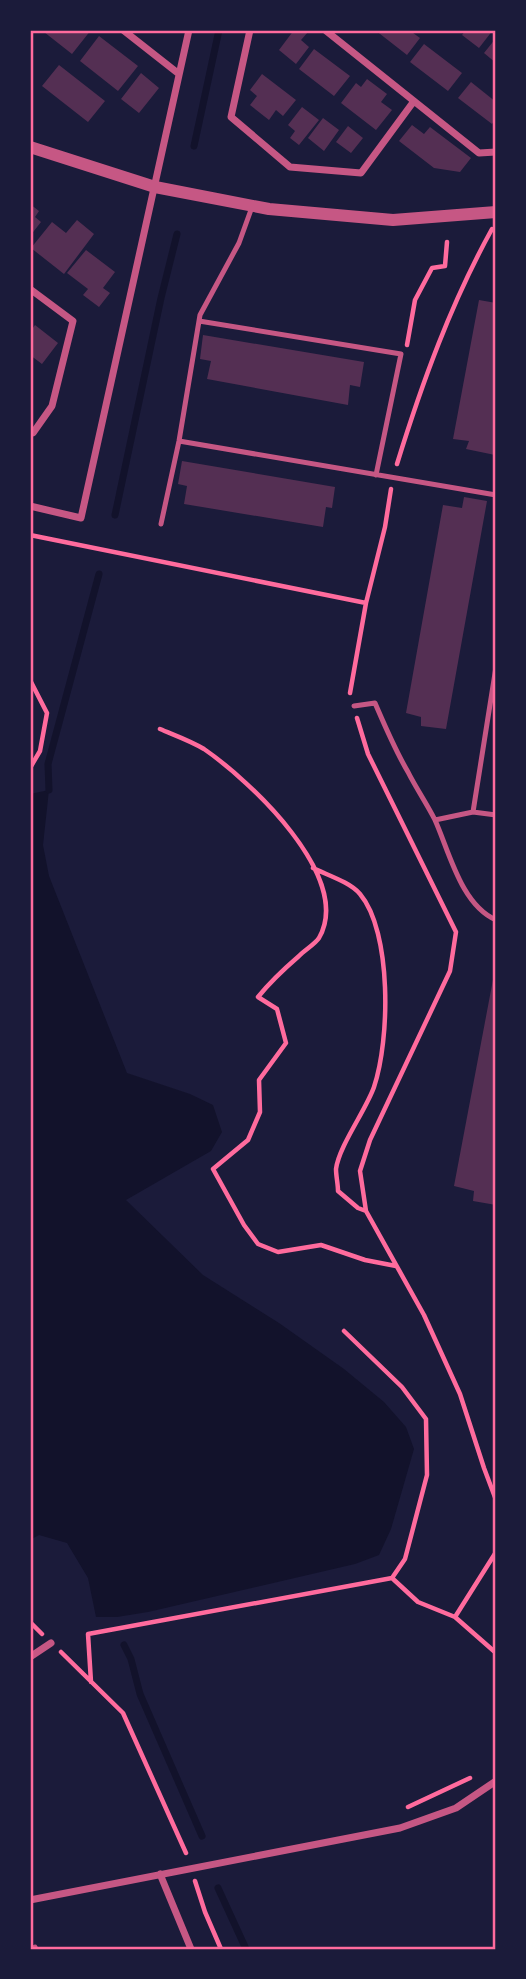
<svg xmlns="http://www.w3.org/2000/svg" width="526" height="1979" viewBox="0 0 526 1979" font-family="Lora,serif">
	<rect width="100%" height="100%" fill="#1b1b3a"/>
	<path fill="#12122b" d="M49,790L43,845L49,876L127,1073L190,1094L213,1105L222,1132L211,1151L126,1200L203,1275L279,1323L344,1369L384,1402L406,1427L414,1449L391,1529L379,1555L355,1564L148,1612L117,1617H96L88,1578L67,1543L39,1535L30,1540V794Z"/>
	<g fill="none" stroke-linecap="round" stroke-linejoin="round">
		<path stroke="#12122b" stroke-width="7" d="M194,146L219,30
			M115,515L161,298L177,234
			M49,790L48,764L99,574
			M124,1645L131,1659L140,1694L202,1836
			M218,1888L246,1949"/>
	</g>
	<path fill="#542f53" d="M47,30H91L72,54L44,32Z
		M294,30H305L308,32L301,40L309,47L296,64L279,50Z
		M375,30H409L420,38L407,55Z
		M466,30H493L479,48L462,35Z
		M99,36L138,66L118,91L80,61Z
		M496,38V63L484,53Z
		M424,44L462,73L448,91L410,62Z
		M314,49L350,76L334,96L299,69Z
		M59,65L105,101L88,122L42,86Z
		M141,73L159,88L139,113L121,99Z
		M262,74L296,100L283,116L276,110L269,120L250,105L257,96L250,90Z
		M367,79L387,94L381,102L392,110L376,130L341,103L356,83L361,87Z
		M471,82L496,102V118L492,124L458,98Z
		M302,107L319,120L299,145L290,138L295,131L288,125Z
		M323,118L339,130L324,151L308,138Z
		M412,125L424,134L430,127L471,158L460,172L434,168L399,141Z
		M348,126L363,138L351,153L336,142Z
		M30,204L39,211L35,217L41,222L30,236Z
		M77,220L94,234L64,274L31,248L52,222L66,233Z
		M86,250L115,272L103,288L110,293L99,307L83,295L88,289L67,273Z
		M479,300L496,303L495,455L466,449L469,441L453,439Z
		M35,325L58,343L42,364L30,355V332Z
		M203,335L364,362L360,387L350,385L348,405L207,379L211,361L200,359Z
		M182,461L335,487L332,508L326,507L323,527L184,504L187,486L178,484Z
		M464,497L487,501L446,729L421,726V717L406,713L443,505L462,508Z
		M495,969H496V1205L473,1201L474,1191L454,1186Z"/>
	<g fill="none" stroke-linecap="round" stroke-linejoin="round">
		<path stroke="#ff6b9d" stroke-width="4.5" d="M407,345L415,300L432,268L445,266L447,242
			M397,464C422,383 451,303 492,229
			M30,535L366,603
			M30,680L47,713L40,751L30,768
			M350,693L366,603L385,527L391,489
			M357,718L368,754L456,932L450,971L370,1140L360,1171L366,1211L424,1315L460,1394L484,1468L496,1500
			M160,729C174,735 191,741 204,749C249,780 354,877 319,938C315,944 305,950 299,956C284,969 270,982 258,997L277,1009L286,1043L259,1080L260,1112L248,1140L213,1169L244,1225L258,1244L278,1252L321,1245L365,1260L396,1266
			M313,868C327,875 350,882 360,894C392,932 390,1040 374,1087C366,1110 339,1146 336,1169C336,1176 338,1184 338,1191L358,1208L366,1211
			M344,1331L402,1387L426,1419L427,1475L405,1559L392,1578
			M455,1617L496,1552
			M30,1622L42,1634
			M61,1652L123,1713L186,1853
			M91,1682L88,1634L392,1578L418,1602L455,1617L496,1653
			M408,1807L470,1778
			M195,1881L205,1912L221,1949"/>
		<path stroke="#c65784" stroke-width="5" d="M199,321L401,354L376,475
			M179,441L496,495
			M161,524L179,441L200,315L239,243L252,207
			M496,667L473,812L496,815
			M354,706L375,703C385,726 395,750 408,772C416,788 427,804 435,820C449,851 461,905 496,920
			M435,820L473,812
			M35,1947L36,1949"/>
		<path stroke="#c65784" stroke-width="7" d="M123,30L179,74
			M250,30L231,117L290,167L361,173L414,101
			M325,30L479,153L496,152
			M30,289L73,321L52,406L33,433H30
			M30,506L81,518L189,30
			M30,1657L51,1643
			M160,1874L191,1949
			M30,1900L400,1828L456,1808L496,1781"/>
		<path stroke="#c65784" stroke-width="12" d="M30,147L155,187L269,209L393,220L496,212"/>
	</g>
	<rect width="526" height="1979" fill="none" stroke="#1b1b3a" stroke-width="63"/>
	<rect x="32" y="32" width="462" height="1916" fill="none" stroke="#ff6b9d" stroke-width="2.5"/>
</svg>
